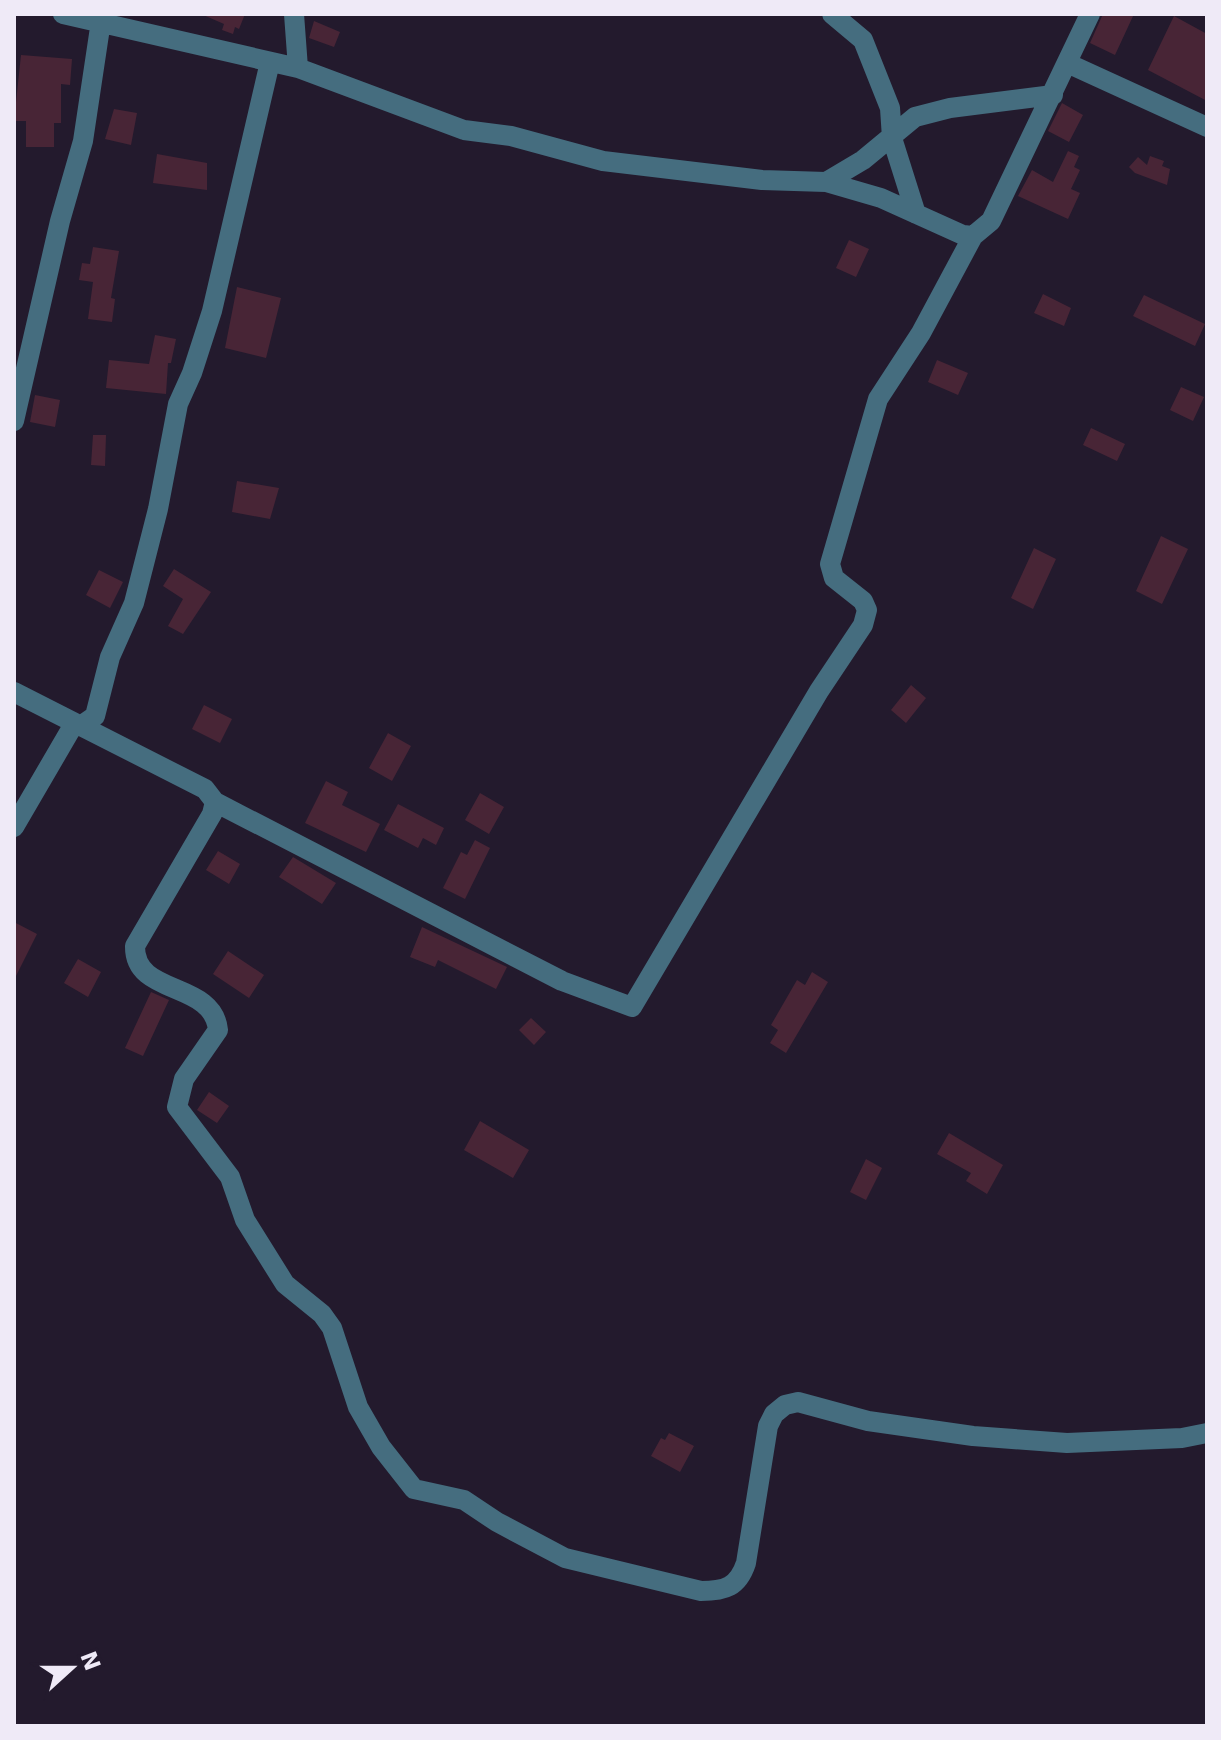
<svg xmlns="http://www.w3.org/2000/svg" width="1221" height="1740" viewBox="0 0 1221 1740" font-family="'DejaVu Sans',sans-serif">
	<rect width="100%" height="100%" fill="#231a2d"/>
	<path fill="#482536" d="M201,14H245L239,29L235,27L233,34L222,30L224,24Z
		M1103,14H1134L1115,55L1090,43Z
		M1174,16L1207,34V101L1148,70Z
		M314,21L340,32L334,47L309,38Z
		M21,55L72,59L70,85L61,84V123H54V147H26V121H14Z
		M1062,103L1083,115L1069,142L1048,131Z
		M114,109L137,113L131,145L105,139Z
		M1068,151L1079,156L1074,167L1080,170L1071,189L1080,193L1068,219L1018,196L1032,170L1053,182Z
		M157,154L207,163V190L153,183Z
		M1150,156L1164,161L1162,166L1170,169L1167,185L1135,173L1129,167L1138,157L1147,165Z
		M849,240L869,249L856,277L836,268Z
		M93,247L119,251L111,298L115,299L112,322L88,319L93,282L79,280L82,263L90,264Z
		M237,287L281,298L266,358L225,348Z
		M1043,294L1071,308L1064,326L1034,313Z
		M1144,295L1205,324L1195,346L1133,316Z
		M155,335L176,339L171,363H168L166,394L106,388L109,360L149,364Z
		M937,360L968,373L958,395L928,382Z
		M1181,387L1204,397L1193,421L1170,410Z
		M35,395L60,400L55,427L30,422Z
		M1091,428L1125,444L1117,461L1083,445Z
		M93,435H106L105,466L91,465Z
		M237,481L279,488L270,519L232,512Z
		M1161,536L1188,549L1162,604L1136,591Z
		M1034,548L1056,559L1033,609L1011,598Z
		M174,569L211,592L183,634L168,626L183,599L163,586Z
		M99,570L123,582L110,608L86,595Z
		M911,685L926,698L906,723L891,710Z
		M204,705L232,719L220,743L192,729Z
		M388,733L411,746L392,781L369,768Z
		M326,781L348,792L342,805L380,824L366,852L305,823Z
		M480,793L504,807L489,834L465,820Z
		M398,804L444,828L436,845L423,838L418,848L384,830Z
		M475,840L490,848L465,899L443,888L461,852L467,855Z
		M218,851L240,864L229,884L206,870Z
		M293,857L336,883L322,904L279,877Z
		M14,922L37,934L14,980Z
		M422,927L507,967L496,989L438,960L435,967L410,957Z
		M228,951L264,975L249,998L213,974Z
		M78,959L101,972L88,997L64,983Z
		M812,972L828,982L786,1053L770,1043L778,1030L771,1025L797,980L805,985Z
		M151,992L169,1000L143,1056L125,1048Z
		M531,1018L546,1032L534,1045L519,1030Z
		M209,1092L229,1106L217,1123L197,1110Z
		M480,1121L529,1150L513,1178L464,1150Z
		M949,1133L1003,1165L987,1194L966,1181L971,1173L937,1154Z
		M866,1159L882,1168L866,1200L850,1192Z
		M669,1433L694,1446L680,1472L651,1456L661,1438L665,1440Z"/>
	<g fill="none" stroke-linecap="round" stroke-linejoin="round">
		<path stroke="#456d7f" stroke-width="20" d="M63,14L298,68L464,130L511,136L603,161L762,180L826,182L881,198L963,235L973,236L991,221L1090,14
			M294,14L298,68
			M832,14L863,40L890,108L892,138L916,214
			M1067,63L1207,127
			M826,182L863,160L915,117L950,108L1053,95
			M14,421L60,221L83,141L101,21
			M14,692L205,789L215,802L562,981L632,1007L819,691L863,625L867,610L863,601L834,578L830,564L878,399L921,333L973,236
			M82,725L95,716L110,657L134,603L158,509L178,404L192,373L212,311L270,62
			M215,802L212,814L135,946C134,997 213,980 218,1030L184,1079L177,1107L230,1177L245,1220L285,1284L322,1314L332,1328L358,1407L381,1447L414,1489L464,1500L497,1522L565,1558L701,1591C725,1591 738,1587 746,1563L768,1426L774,1414L785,1405L798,1402L868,1421L973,1436L1067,1443L1182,1438L1207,1433
			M14,827L74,724"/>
	</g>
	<rect width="1221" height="1740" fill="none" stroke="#efeaf7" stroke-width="32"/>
	<g transform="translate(72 1668) rotate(69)" stroke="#231a2d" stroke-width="6" paint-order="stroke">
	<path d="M0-6L14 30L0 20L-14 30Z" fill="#efeaf7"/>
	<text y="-12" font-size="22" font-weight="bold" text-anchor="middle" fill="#efeaf7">N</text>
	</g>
</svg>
